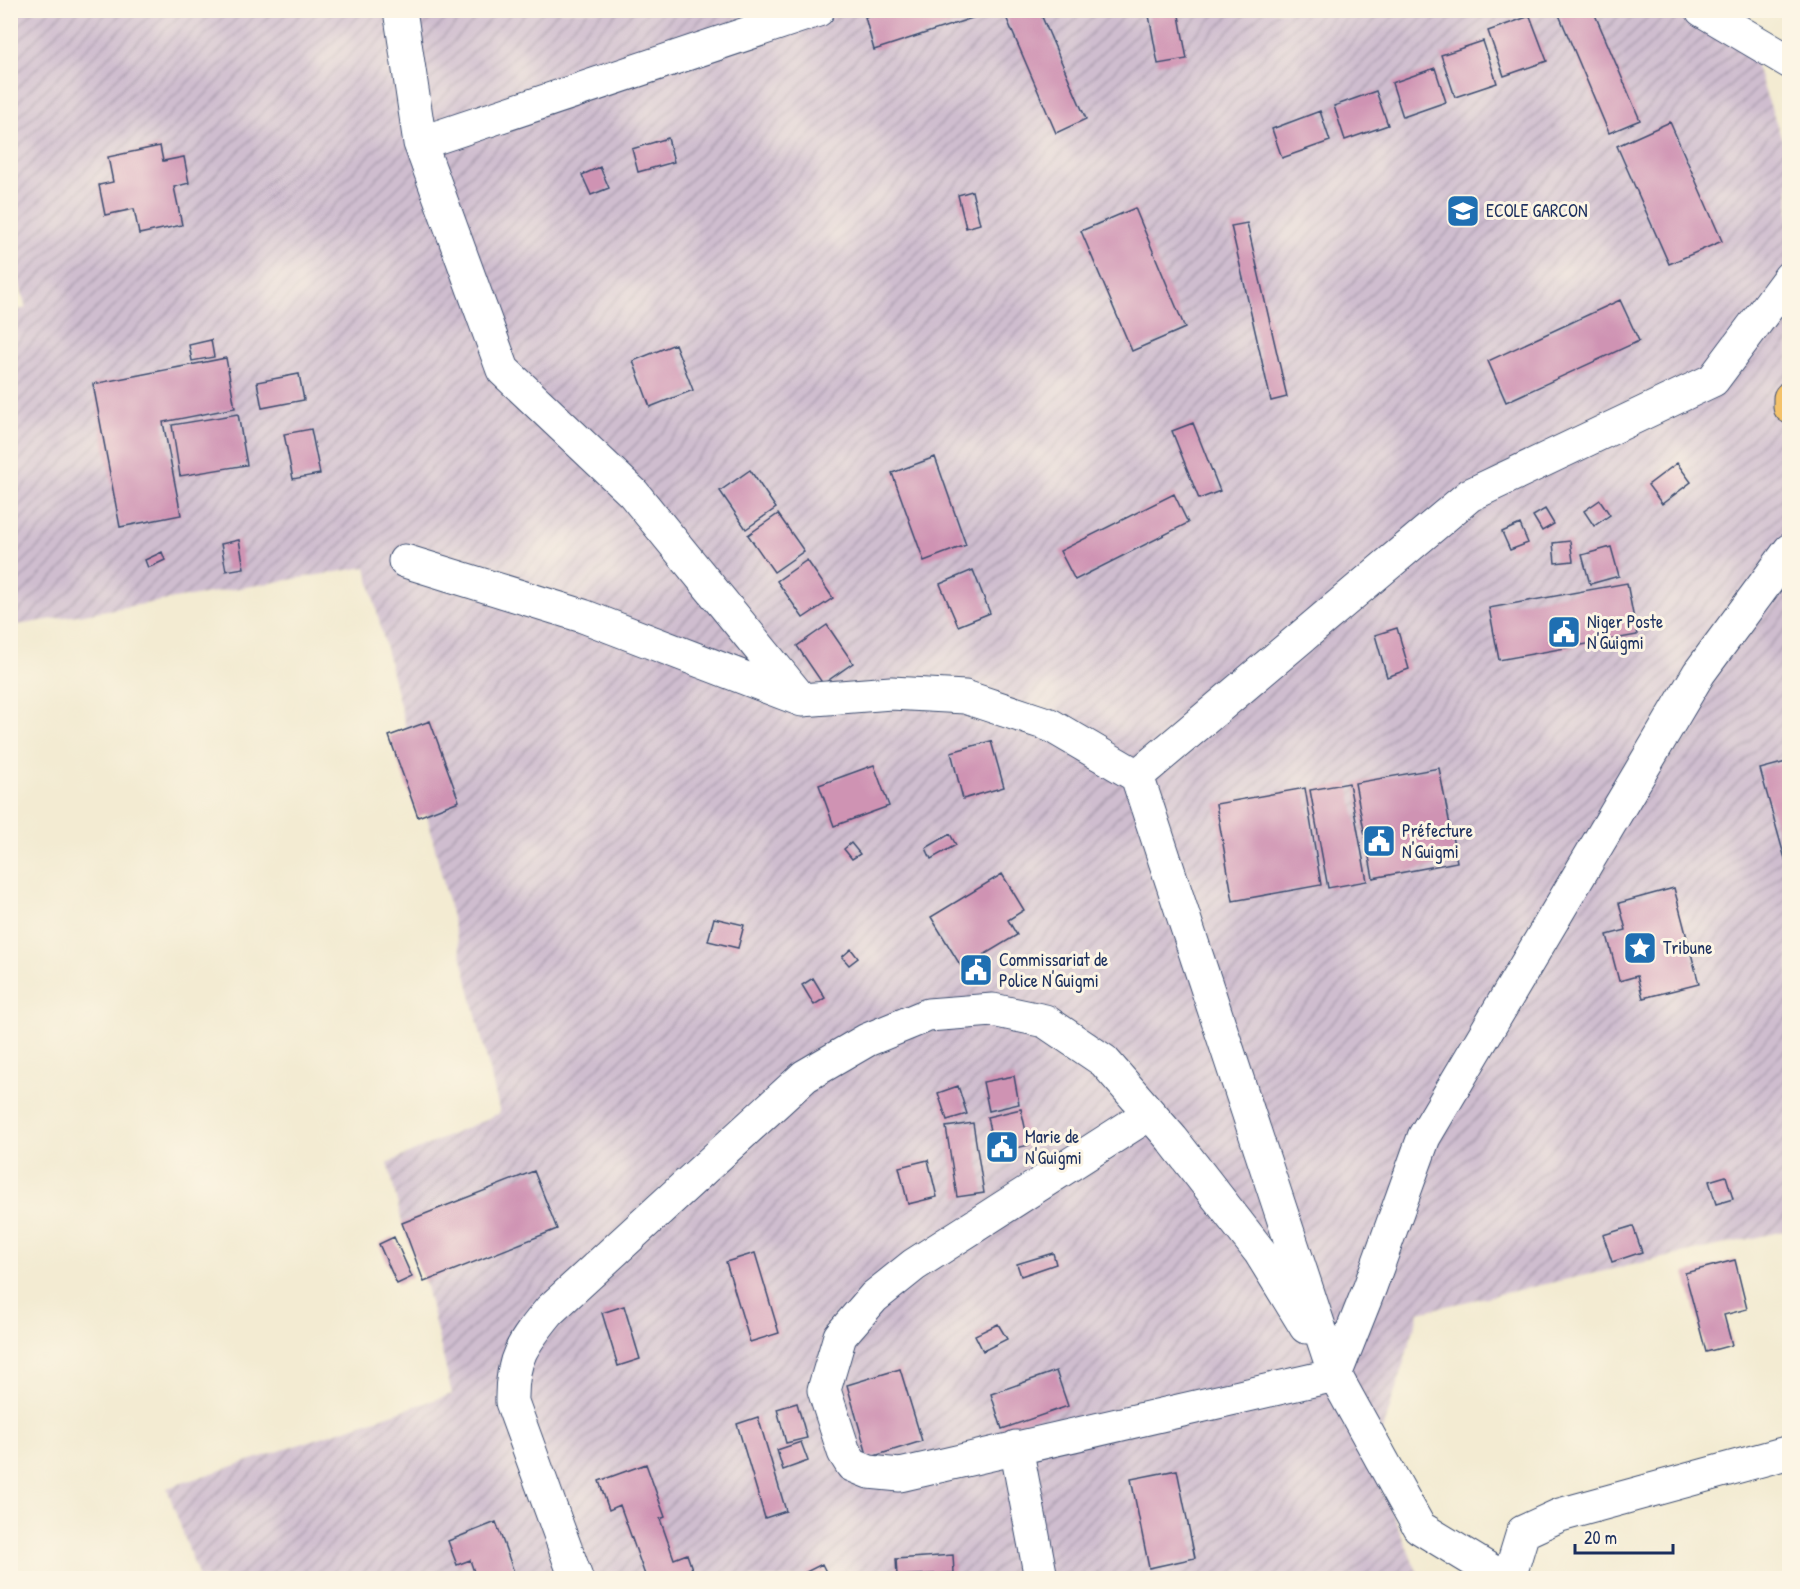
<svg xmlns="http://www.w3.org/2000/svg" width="1800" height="1589" viewBox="0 0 1800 1589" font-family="'Patrick Hand',sans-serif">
	<defs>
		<pattern id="industrial-furrows" width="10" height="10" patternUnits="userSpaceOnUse" patternTransform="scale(1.5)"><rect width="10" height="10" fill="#cfbdcf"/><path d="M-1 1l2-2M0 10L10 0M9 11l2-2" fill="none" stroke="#a79aab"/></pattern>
	</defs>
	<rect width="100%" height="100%" fill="#fcf5e5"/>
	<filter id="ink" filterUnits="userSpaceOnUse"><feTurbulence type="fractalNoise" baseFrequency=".0167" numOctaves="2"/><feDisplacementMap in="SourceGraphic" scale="12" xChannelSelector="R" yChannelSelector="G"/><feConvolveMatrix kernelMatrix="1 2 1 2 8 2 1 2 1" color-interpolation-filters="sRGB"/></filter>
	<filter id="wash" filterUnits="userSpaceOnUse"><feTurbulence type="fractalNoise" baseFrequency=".008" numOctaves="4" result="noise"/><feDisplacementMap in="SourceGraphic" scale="24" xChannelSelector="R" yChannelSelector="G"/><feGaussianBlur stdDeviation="1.35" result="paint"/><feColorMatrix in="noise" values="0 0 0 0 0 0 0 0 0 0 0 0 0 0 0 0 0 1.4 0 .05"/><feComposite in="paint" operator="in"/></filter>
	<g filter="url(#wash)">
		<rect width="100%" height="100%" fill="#f3ebd2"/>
		<path fill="url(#industrial-furrows)" d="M11,11H1736L1789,158V1230L1419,1312L1372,1467L1420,1578H199L167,1488L452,1394L425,1282L402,1223L388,1163L500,1113L366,567L11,626L10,312L26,308L11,253Z"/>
		<g id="blocks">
			<path fill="#cf93b3" d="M886,10H994V11L874,50L865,17Z
				M1003,10H1039L1086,119L1056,133Z
				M1148,10H1178L1187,59L1158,64Z
				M1557,10H1593L1640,120L1609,133Z
				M1530,16L1547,61L1504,76L1488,31Z
				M1483,41L1497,83L1455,97L1441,55Z
				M1435,68L1446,102L1403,117L1392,83Z
				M1376,91L1388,125L1345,140L1334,106Z
				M1320,111L1330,141L1282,158L1272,129Z
				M1670,122L1722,241L1669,264L1617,146Z
				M668,138L674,162L638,172L632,149Z
				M160,146L163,161L184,157L189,183L174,187L182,225L139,234L134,209L105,215L99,185L113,182L108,157Z
				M600,167L609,188L591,195L582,175Z
				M972,191L980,224L966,228L958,195Z
				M1135,208L1185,328L1132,351L1081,231Z
				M1247,223L1287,397L1271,401L1231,226Z
				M1620,300L1639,341L1506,402L1488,361Z
				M211,340L214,357L192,361L189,345Z
				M675,344L693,390L650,407L633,361Z
				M226,358L235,408L163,422L181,515L120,527L93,384Z
				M299,374L304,400L262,408L257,382Z
				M238,414L247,465L180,476L172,425Z
				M1193,423L1220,491L1199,499L1172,431Z
				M311,429L320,474L293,479L284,434Z
				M935,457L966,545L924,561L892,473Z
				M1677,463L1691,482L1662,504L1648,485Z
				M750,470L776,508L746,529L720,491Z
				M1174,494L1188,523L1075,580L1060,551Z
				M1600,500L1610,515L1594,526L1584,511Z
				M1545,509L1554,524L1542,531L1533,516Z
				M778,514L804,551L774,572L748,535Z
				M1520,524L1528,543L1510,550L1502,532Z
				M239,540L244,568L226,571L221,544Z
				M1570,541L1573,561L1555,563L1553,543Z
				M1611,547L1619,576L1590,584L1582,555Z
				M162,552L165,560L148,568L145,560Z
				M807,560L833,598L803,618L777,581Z
				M973,570L990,613L958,626L940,584Z
				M1627,583L1637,635L1499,660L1489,608Z
				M827,625L853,663L823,684L797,646Z
				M1397,628L1409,669L1387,677L1375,635Z
				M430,721L459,801L418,817L389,736Z
				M991,741L1004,787L963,799L951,752Z
				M1790,761V873H1789L1760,769Z
				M874,765L889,806L834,826L819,785Z
				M1439,768L1457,862L1373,878L1355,783Z
				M1349,783L1367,881L1328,888L1310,790Z
				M1305,788L1321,885L1233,901L1216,804Z
				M950,834L956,845L931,859L926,848Z
				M851,843L860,854L852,859L844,849Z
				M1002,874L1024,910L1008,920L1017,935L962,968L931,917Z
				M1674,888L1699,984L1643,998L1637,976L1619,981L1607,935L1626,930L1619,903Z
				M714,918L744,925L738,948L708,941Z
				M851,949L858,958L849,965L842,957Z
				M813,978L825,998L814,1005L802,985Z
				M1014,1076L1019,1104L989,1111L983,1082Z
				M958,1086L967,1114L947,1120L938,1093Z
				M1021,1109L1029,1145L995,1153L987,1117Z
				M973,1123L984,1193L957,1197L946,1127Z
				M928,1160L937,1197L908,1204L899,1167Z
				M534,1171L557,1229L424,1282L402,1223Z
				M1726,1176L1733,1199L1716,1204L1709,1181Z
				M1633,1226L1642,1252L1612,1262L1603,1235Z
				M394,1237L412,1277L397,1284L379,1244Z
				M755,1253L779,1333L750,1342L726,1262Z
				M1053,1253L1056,1264L1021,1276L1017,1264Z
				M1735,1260L1747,1309L1724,1315L1732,1345L1706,1352L1685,1273Z
				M624,1306L640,1359L618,1366L602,1313Z
				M998,1324L1007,1339L983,1351L975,1335Z
				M900,1369L922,1441L868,1458L847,1385Z
				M1056,1371L1068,1406L1002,1429L991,1394Z
				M797,1403L807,1438L786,1443L777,1409Z
				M758,1417L786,1511L765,1518L737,1424Z
				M801,1442L808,1461L783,1470L777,1450Z
				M646,1464L665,1517L660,1519L674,1559L687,1554L695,1578H637L645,1575L620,1505L609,1510L599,1481Z
				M1177,1470L1195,1558L1149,1568L1131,1479Z
				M496,1522L514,1572L510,1573L511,1578H476L470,1560L457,1565L448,1541Z
				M953,1555L954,1573L897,1576L896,1559Z
				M822,1564L829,1578H809L806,1572Z"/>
		</g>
	</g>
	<g filter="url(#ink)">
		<use href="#blocks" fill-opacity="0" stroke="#3b4b6f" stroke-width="1.5"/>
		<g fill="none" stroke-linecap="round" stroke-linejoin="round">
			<defs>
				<path id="minor" d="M400,10L420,143L503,370L633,493L801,699
					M1702,10L1790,62
					M420,143L818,10
					M405,561L583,616L802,700L891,693L965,697L1050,725L1137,776L1335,1375
					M1137,776L1470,495L1713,380L1790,277
					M1149,1114L914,1265L874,1297L840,1336L824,1390L844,1452L852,1465L869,1472L900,1475L1335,1375
					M1016,1447L1041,1578
					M576,1578L512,1402C511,1358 523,1343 550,1310L805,1076L867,1040L928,1015L993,1010L1045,1021L1104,1061L1172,1139L1260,1252L1306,1327
					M1503,1578L1419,1527L1335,1375L1370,1287L1424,1137L1699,673L1790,550
					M1509,1578L1523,1532L1560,1515L1790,1452"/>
				<path id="major" d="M1790,398V407"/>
			</defs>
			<use href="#minor" stroke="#3b4b6f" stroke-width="35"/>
			<use href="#major" stroke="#3b4b6f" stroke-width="35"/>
			<use href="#minor" stroke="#fff" stroke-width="33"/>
			<use href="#major" stroke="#f4c26a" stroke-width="33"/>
		</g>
	</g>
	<defs>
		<symbol id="school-square" viewBox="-11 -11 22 22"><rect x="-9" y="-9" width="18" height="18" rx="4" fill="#1f6fb2" stroke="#fcf5e5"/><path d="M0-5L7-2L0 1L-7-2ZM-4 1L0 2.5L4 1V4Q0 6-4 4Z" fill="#fff"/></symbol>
		<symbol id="civic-square" viewBox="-11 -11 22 22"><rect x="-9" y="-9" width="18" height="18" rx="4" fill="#1f6fb2" stroke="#fcf5e5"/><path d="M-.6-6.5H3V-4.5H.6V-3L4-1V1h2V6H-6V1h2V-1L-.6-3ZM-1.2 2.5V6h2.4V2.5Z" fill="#fff"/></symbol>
		<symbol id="sight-square" viewBox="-11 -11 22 22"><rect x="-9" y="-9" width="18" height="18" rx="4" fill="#1f6fb2" stroke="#fcf5e5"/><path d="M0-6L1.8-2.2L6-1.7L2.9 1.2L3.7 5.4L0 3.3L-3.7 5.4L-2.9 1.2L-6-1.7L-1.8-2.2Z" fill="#fff"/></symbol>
	</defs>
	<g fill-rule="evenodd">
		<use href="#school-square" x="1444" y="192" width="38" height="38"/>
		<use href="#civic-square" x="1545" y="613" width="38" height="38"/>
		<use href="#civic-square" x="1360" y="822" width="38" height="38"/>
		<use href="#sight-square" x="1621" y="929" width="38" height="38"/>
		<use href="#civic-square" x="957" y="951" width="38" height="38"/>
		<use href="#civic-square" x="983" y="1128" width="38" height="38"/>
	</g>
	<g text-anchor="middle" stroke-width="6" stroke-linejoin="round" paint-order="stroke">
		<g font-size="18" fill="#1b2f5e" stroke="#fcf5e5" text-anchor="start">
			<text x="1486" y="217">ECOLE GARCON</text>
			<text x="1587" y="628">Niger Poste<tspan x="1587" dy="21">N'Guigmi</tspan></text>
			<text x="1402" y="837">Préfecture<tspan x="1402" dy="21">N'Guigmi</tspan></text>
			<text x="1663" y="954">Tribune</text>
			<text x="999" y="966">Commissariat de<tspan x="999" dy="21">Police N'Guigmi</tspan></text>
			<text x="1025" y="1143">Marie de<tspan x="1025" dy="21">N'Guigmi</tspan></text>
		</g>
	</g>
	<rect width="1800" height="1589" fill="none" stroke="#fcf5e5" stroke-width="36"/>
	<path d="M1575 1544v9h98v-9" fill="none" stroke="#1b2f5e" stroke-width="3"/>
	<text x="1584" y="1544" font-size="18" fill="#1b2f5e" stroke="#fcf5e5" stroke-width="4.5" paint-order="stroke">20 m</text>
</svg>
